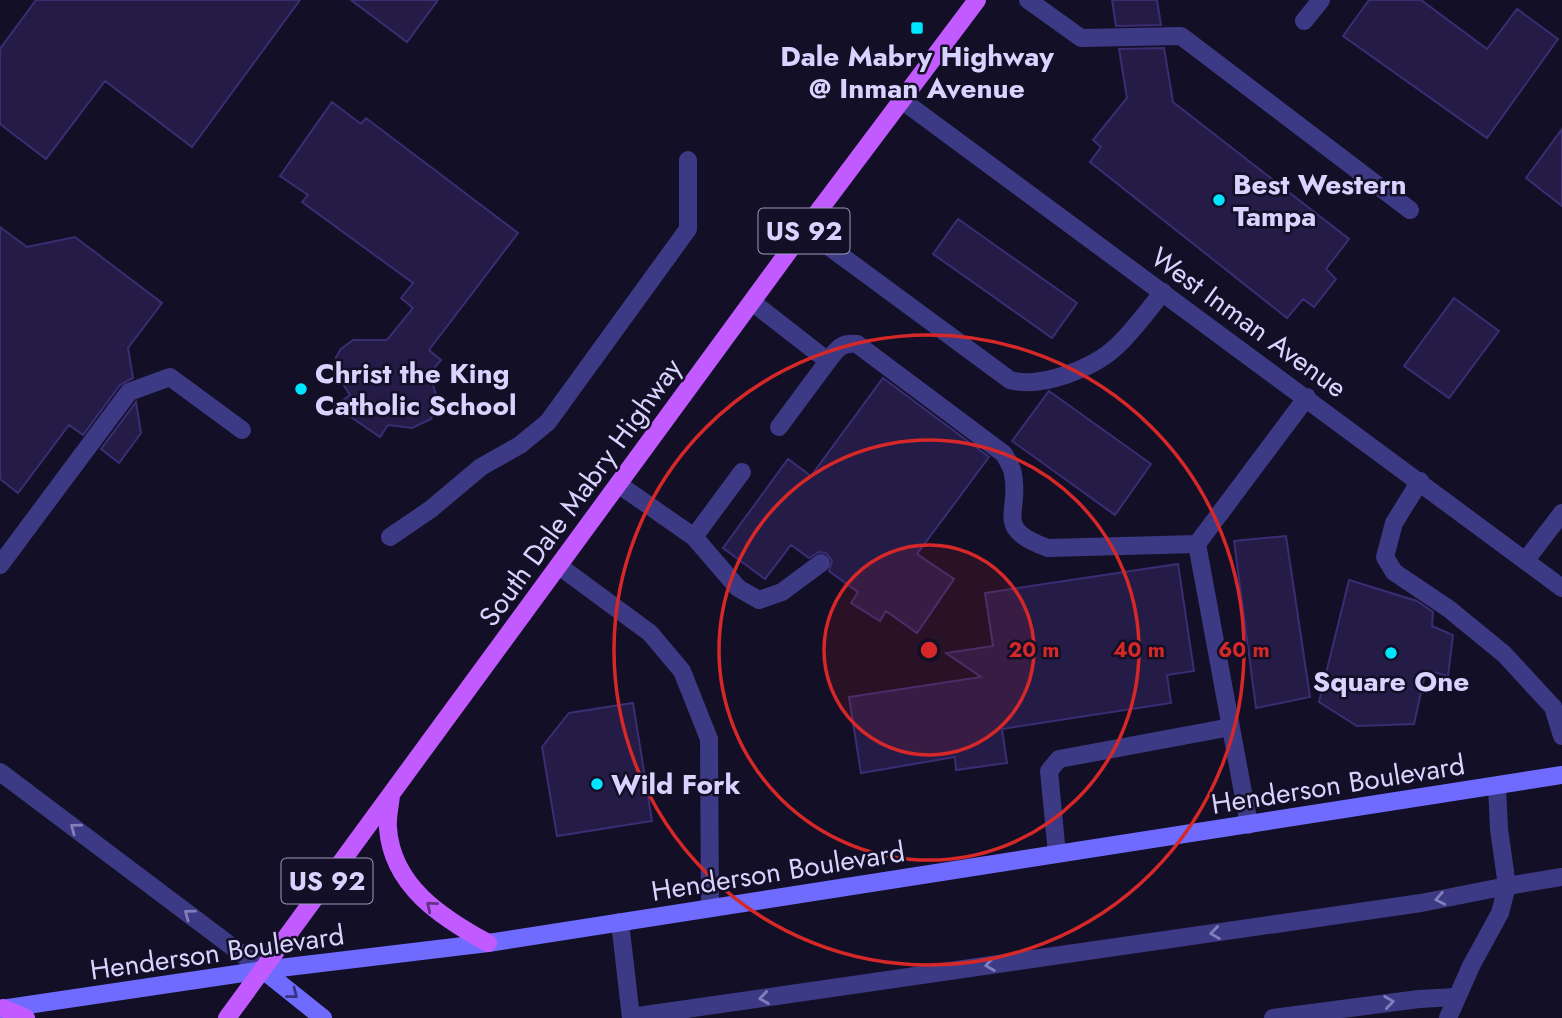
<svg xmlns="http://www.w3.org/2000/svg" width="1562" height="1018" viewBox="0 0 1562 1018" font-family="Jost,sans-serif">
	<rect width="100%" height="100%" fill="#130f26"/>
	<path fill="#241b47" stroke="#3b2d73" stroke-width="2" d="M36,0H300L192,147L105,81L46,159L0,124V49Z
		M351,0H438L407,42Z
		M1112,0H1157L1161,25L1116,26Z
		M1369,0H1421L1487,49L1517,9L1558,39L1487,138L1343,36Z
		M1164,48L1173,102L1349,239L1326,269L1336,279L1314,307L1303,299L1287,318L1090,162L1101,147L1093,140L1127,98L1119,49Z
		M332,102L361,124L366,118L518,233L429,350L441,360L429,374L436,394L437,407L431,419L412,428L388,425L380,437L335,406L350,395L334,370L336,357L341,349L353,340H387L413,308L401,298L413,283L302,202L308,195L280,176Z
		M1562,129V206L1526,178Z
		M958,219L1077,303L1052,338L933,254Z
		M0,227L27,247L75,237L162,303L128,348L133,378L120,385L83,435L69,425L18,493L0,479Z
		M1454,298L1499,331L1449,398L1404,366Z
		M883,378L989,457L917,554L954,579L917,633L886,611L880,621L851,603L858,592L829,571L832,561L826,553L819,552L809,558L791,545L765,579L723,548L788,459L811,476Z
		M1049,391L1151,464L1115,515L1012,441Z
		M136,402L141,433L119,463L101,449Z
		M1286,536L1310,697L1256,708L1234,541Z
		M1178,564L1194,671L1167,675L1171,703L1002,729L1007,763L956,770L955,757L861,773L849,697L981,677L946,653L993,646L985,593Z
		M1349,580L1417,601L1433,612L1432,626L1453,635L1448,676L1426,670L1414,724L1357,726L1319,702Z
		M633,703L652,821L557,836L542,747L569,713Z"/>
	<g fill="none" stroke-linecap="round" stroke-linejoin="round">
		<path stroke="#3d3a85" stroke-width="18" d="M1028,0L1081,38L1181,36L1410,210
			M1304,21L1321,0
			M805,229L1010,380C1041,389 1094,368 1117,346C1134,330 1148,310 1163,292
			M752,302L828,361L779,427
			M828,361C837,349 841,342 857,344L1004,454C1007,460 1012,467 1013,474C1021,513 992,528 1048,548L1197,544L1249,825
			M1420,481L1394,523L1385,557L1394,572L1449,609L1504,654L1553,707L1562,736
			M618,484L694,537L742,472
			M390,537L431,509L481,467L520,445L548,422L688,229V160
			M694,537L738,588L759,600L782,592L821,563
			M1197,544L1307,397
			M1526,560L1562,513
			M0,565L129,392L170,377L242,430
			M559,566L650,633L682,671L709,739L710,908
			M1497,786L1499,829L1507,886L1562,877
			M1057,854L1049,771L1059,759L1231,727
			M620,922L631,1018
			M631,1017L1421,903L1507,886L1500,913L1471,966L1448,1018
			M1273,1018L1419,999L1456,997"/>
		<path stroke="#3d3a85" stroke-width="18" d="M903,101L1562,588
			M0,772L263,970"/>
		<path stroke="#6f6bff" stroke-width="18" d="M263,970L323,1018
			M0,1009L263,970L488,943L1562,775"/>
		<path stroke="#c25bff" stroke-width="18" d="M391,795C390,806 387,818 388,828C392,886 442,918 488,943
			M3,1008L26,1018
			M227,1018L805,229L977,0"/>
	</g>
	<defs><path id="oneway-chevron" d="M-2-3.5L2.5 0L-2 3.5" fill="none" stroke-width="1.6" stroke-linecap="round" stroke-linejoin="round" transform="scale(1.75)"/></defs>
	<g stroke="#837fbc">
		<use href="#oneway-chevron" transform="translate(75 828) rotate(-143)"/>
		<use href="#oneway-chevron" transform="translate(1440 899) rotate(169)"/>
		<use href="#oneway-chevron" transform="translate(189 914) rotate(-143)"/>
		<use href="#oneway-chevron" transform="translate(1215 933) rotate(172)"/>
		<use href="#oneway-chevron" transform="translate(990 965) rotate(172)"/>
		<use href="#oneway-chevron" transform="translate(764 998) rotate(172)"/>
		<use href="#oneway-chevron" transform="translate(1389 1002) rotate(-8)"/>
	</g>
	<use stroke="#623188" href="#oneway-chevron" transform="translate(431 906) rotate(-140)"/>
	<use stroke="#38347d" href="#oneway-chevron" transform="translate(293 994) rotate(38)"/>
	<circle cx="929" cy="650" r="105" fill="#d62828" fill-opacity=".12"/>
	<g fill="none" stroke="#d62828" stroke-width="3.5">
		<circle cx="929" cy="650" r="105"/>
		<circle cx="929" cy="650" r="210"/>
		<circle cx="929" cy="650" r="315"/>
	</g>
	<g fill="#00e5ff" stroke="#130f26" stroke-width="2.5">
		<rect x="910" y="21" width="14" height="14" rx="3.5"/>
		<circle cx="1219" cy="200" r="7"/>
		<circle cx="301" cy="389" r="7"/>
		<circle cx="1391" cy="653" r="7"/>
		<circle cx="597" cy="784" r="7"/>
	</g>
	<g text-anchor="middle" stroke-width="5" stroke-linejoin="round" paint-order="stroke">
		<g fill="#130f26" stroke="#9e99be" stroke-width="2">
			<rect x="758.5" y="208.5" width="91" height="45" rx="5"/>
			<rect x="281.5" y="858.5" width="91" height="45" rx="5"/>
		</g>
		<g font-size="26" font-weight="bold" fill="#d9d4ff">
			<text x="804" y="240">US 92</text>
			<text x="327" y="890">US 92</text>
		</g>
		<g font-size="28" font-weight="bold" fill="#d9d4ff" stroke="#130f26" text-anchor="start">
			<text x="917" y="66" text-anchor="middle">Dale Mabry Highway<tspan x="917" dy="32">@ Inman Avenue</tspan></text>
			<text x="1233" y="194">Best Western<tspan x="1233" dy="32">Tampa</tspan></text>
			<text x="315" y="383">Christ the King<tspan x="315" dy="32">Catholic School</tspan></text>
			<text x="1391" y="691" text-anchor="middle">Square One</text>
			<text x="611" y="794">Wild Fork</text>
		</g>
		<g font-size="28" fill="#d9d4ff" stroke="#130f26">
			<text transform="translate(1249 322) rotate(36)" y="10">West Inman Avenue</text>
			<text transform="translate(580 492) rotate(-54)" y="10">South Dale Mabry Highway</text>
			<text transform="translate(1338 784) rotate(-9)" y="10">Henderson Boulevard</text>
			<text transform="translate(778 871) rotate(-9)" y="10">Henderson Boulevard</text>
			<text transform="translate(217 952) rotate(-8)" y="10">Henderson Boulevard</text>
		</g>
	</g>
	<circle cx="929" cy="650" r="10" fill="#d62828" stroke="#130f26" stroke-width="3.5"/>
	<g font-size="21" text-anchor="middle" font-weight="bold" fill="#d62828" stroke="#130f26" stroke-width="5" stroke-linejoin="round" paint-order="stroke">
		<text x="1034" y="657">20 m</text>
		<text x="1139" y="657">40 m</text>
		<text x="1244" y="657">60 m</text>
	</g>
</svg>
